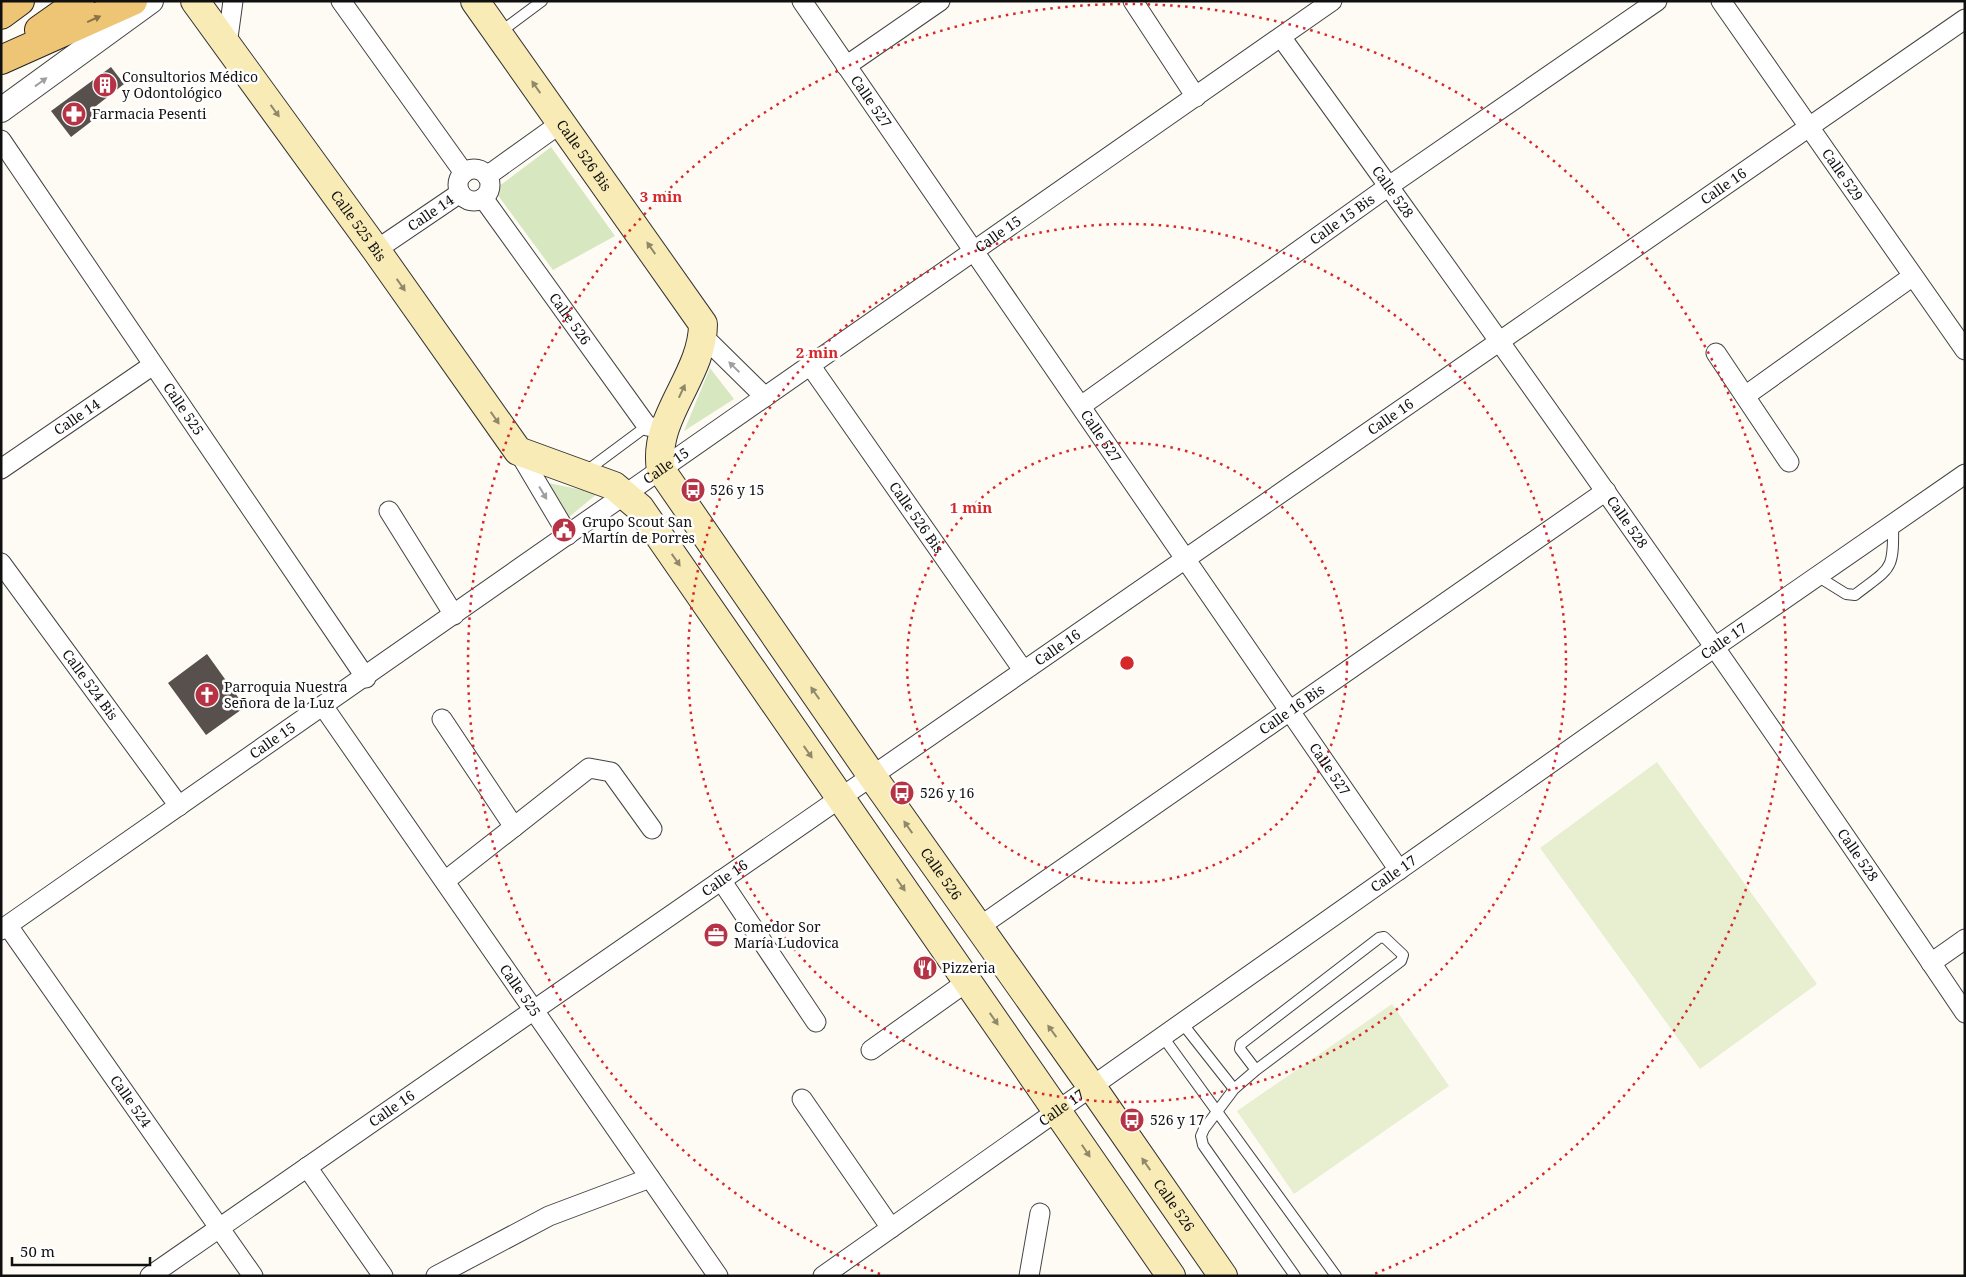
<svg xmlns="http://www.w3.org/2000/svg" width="1966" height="1277" viewBox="0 0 1966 1277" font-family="'Noto Serif',serif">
	<rect width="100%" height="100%" fill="#fefbf4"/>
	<path fill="#d7e7bf" d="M551,147L615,236L553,270L494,190Z
		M710,368L734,399L684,431Z
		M548,483L598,493L569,517Z"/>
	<path fill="#e7efd0" d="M1657,762L1817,984L1700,1069L1540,848Z
		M1392,1004L1449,1086L1294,1194L1237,1111Z"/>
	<path fill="#58504d" d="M111,67L124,84L91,110L97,117L71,137L51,111Z
		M207,654L245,707L206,735L168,683Z"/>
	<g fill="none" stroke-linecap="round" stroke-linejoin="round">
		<defs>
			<path id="service" d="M499,33L542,1
				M585,472L647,426
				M1817,576L1846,594L1855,595C1891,567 1894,572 1893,524
				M1182,1023L1234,1089L1204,1129L1201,1136L1203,1145L1295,1276
				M1163,1037L1336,1276
				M1234,1089L1256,1070L1401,961L1403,955L1384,937L1379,938L1241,1044L1240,1049L1256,1070"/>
			<g id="minor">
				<path d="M341,1L464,173"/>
				<path id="s1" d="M802,1L1399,870"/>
				<path d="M1133,1L1196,97"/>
				<path id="s2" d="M1721,1L1965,350"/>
				<path id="s3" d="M1281,37C1514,359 1743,683 1965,1013"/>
				<path d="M227,45L233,1"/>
				<path d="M846,66L940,1"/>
				<path id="s4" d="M1,140L366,678"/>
				<circle cx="474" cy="185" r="16"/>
				<path d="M487,176L561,123"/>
				<path id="s5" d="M483,198L647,426L664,429"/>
				<path id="s6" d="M376,250L460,193"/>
				<path d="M703,336L765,397"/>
				<path d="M1716,353L1789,462"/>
				<path id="s7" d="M810,365L1023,670"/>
				<path d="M1745,396L1913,276"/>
				<path id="s8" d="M1081,406L1389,186L1657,1"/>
				<path d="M518,451L568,535"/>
				<path id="s9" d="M1,469L153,365"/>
				<path d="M389,511L454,615"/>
				<path id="s10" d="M1,563L179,806"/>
				<path id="s11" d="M323,706L718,1276"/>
				<path d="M442,719L514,827"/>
				<path d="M721,880L816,1022"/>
				<path d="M445,881L589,768L611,772L652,829"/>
				<path id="s12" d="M8,926L253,1276"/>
				<path id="s13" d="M979,927L1606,491"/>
				<path id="s14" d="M1,930L1332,1"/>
				<path d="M1931,963L1965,939"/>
				<path d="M871,1050L968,981"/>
				<path d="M802,1099L891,1228"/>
				<path d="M307,1167L383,1276"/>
				<path id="s15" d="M150,1276L1965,19"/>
				<path d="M436,1276L549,1216L650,1178"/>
				<path id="s16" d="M823,1276L1715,647L1965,474"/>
				<path d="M1029,1276L1040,1213"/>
			</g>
			<path id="tertiary" d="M1,110L151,1"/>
			<g id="secondary">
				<path id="s17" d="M195,1L376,250L518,451L614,486L640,508L1171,1276"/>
				<path id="s18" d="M475,1L703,324C703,376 652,417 661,470L872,776L1092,1087L1223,1276"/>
			</g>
			<path id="primary" d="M1,15L20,1
				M39,30L80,1
				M1,60L133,1"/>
		</defs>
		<use href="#service" stroke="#434343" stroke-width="12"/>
		<use href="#minor" stroke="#434343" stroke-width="21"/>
		<use href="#tertiary" stroke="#434343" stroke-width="26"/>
		<use href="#secondary" stroke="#323232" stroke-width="30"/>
		<use href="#primary" stroke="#212121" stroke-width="30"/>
		<use href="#service" stroke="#fff" stroke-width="10"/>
		<use href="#minor" stroke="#fff" stroke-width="19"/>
		<use href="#tertiary" stroke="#fff" stroke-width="24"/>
		<use href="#secondary" stroke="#f8ebb5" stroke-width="28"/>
		<use href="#primary" stroke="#edc575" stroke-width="28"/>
	</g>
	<defs><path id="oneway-solid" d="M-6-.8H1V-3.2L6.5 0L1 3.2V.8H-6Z" transform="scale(1.25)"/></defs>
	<use fill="#8a7448" href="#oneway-solid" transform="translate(94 19) rotate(-24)"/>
	<g fill="#9f9f9f">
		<use href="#oneway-solid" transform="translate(41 82) rotate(-36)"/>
		<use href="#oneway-solid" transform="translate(734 367) rotate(-136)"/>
		<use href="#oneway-solid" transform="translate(543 493) rotate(59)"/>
	</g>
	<g fill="#90886b">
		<use href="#oneway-solid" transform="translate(536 87) rotate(-125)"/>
		<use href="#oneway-solid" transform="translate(275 111) rotate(54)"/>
		<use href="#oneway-solid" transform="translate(651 248) rotate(-125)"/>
		<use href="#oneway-solid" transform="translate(401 285) rotate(55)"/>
		<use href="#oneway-solid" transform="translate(682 391) rotate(-65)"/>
		<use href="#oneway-solid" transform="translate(495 418) rotate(55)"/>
		<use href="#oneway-solid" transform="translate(676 560) rotate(55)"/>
		<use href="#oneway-solid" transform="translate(815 693) rotate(-125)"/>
		<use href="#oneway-solid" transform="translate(808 752) rotate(55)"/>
		<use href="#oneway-solid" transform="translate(908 827) rotate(-125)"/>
		<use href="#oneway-solid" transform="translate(901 885) rotate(55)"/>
		<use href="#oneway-solid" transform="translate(994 1019) rotate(55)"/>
		<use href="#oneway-solid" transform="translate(1052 1031) rotate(-126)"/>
		<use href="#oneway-solid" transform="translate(1086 1151) rotate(56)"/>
		<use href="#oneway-solid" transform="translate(1146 1164) rotate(-125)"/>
	</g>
	<g fill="none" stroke="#d62828" stroke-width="2.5" stroke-dasharray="2.5 5">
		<circle cx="1127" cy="663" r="220"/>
		<circle cx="1127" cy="663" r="439"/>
		<path d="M880 1274A659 659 0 1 1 1374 1274"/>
	</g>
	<defs>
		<symbol id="building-disc" viewBox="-11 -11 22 22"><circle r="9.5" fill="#b63245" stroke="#fff"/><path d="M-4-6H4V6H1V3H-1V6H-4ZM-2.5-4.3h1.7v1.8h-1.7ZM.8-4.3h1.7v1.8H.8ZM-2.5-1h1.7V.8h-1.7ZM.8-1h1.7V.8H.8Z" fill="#fff"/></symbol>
		<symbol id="pharmacy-disc" viewBox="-11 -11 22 22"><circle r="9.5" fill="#b63245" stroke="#fff"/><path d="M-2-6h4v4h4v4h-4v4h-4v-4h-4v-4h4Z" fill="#fff"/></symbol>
		<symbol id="bus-disc" viewBox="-11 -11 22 22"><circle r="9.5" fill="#b63245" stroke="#fff"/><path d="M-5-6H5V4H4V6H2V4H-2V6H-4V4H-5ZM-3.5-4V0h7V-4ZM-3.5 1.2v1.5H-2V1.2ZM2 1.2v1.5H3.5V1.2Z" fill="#fff"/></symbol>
		<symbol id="civic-disc" viewBox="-11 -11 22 22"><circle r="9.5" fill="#b63245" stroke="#fff"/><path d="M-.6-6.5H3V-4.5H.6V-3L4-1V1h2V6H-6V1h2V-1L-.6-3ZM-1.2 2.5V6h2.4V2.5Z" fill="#fff"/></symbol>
		<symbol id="church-disc" viewBox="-11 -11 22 22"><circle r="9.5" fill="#b63245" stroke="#fff"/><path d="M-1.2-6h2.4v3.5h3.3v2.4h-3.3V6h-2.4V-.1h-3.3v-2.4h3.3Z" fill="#fff"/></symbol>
		<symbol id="office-disc" viewBox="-11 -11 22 22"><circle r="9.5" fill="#b63245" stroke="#fff"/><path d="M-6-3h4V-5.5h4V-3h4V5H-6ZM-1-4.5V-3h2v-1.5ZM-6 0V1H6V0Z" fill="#fff"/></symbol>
		<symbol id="restaurant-disc" viewBox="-11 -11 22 22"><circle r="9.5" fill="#b63245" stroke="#fff"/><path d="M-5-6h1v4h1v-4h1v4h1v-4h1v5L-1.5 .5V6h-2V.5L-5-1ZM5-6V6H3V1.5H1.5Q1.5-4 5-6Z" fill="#fff"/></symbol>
	</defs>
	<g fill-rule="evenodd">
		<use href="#building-disc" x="91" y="71" width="28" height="28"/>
		<use href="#pharmacy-disc" x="60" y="100" width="28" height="28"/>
		<use href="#bus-disc" x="679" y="476" width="28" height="28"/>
		<use href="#civic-disc" x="550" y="516" width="28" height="28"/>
		<use href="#church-disc" x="193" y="681" width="28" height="28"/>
		<use href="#bus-disc" x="888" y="779" width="28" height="28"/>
		<use href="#office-disc" x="702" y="921" width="28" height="28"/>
		<use href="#restaurant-disc" x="911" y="954" width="28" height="28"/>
		<use href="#bus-disc" x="1118" y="1106" width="28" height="28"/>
	</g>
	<g text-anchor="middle" stroke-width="5" stroke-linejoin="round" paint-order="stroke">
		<g font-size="14" fill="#101010" stroke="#fff" text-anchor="start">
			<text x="122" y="82">Consultorios Médico<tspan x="122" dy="16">y Odontológico</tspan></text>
			<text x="92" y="119">Farmacia Pesenti</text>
			<text x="710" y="495">526 y 15</text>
			<text x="582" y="527">Grupo Scout San<tspan x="582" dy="16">Martín de Porres</tspan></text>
			<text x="224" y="692">Parroquia Nuestra<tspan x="224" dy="16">Señora de la Luz</tspan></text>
			<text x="920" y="798">526 y 16</text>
			<text x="734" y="932">Comedor Sor<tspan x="734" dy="16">María Ludovica</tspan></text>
			<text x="942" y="973">Pizzeria</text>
			<text x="1150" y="1125">526 y 17</text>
		</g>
		<g font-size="14" fill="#101010" stroke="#fff">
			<text dy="5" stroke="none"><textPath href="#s1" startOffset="122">Calle 527</textPath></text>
			<text dy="5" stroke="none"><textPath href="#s18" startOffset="189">Calle 526 Bis</textPath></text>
			<text dy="5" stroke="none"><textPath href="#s2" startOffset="212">Calle 529</textPath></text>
			<text dy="5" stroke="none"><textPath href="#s15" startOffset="1914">Calle 16</textPath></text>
			<text dy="5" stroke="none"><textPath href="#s3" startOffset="191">Calle 528</textPath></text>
			<text dy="5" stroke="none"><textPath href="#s6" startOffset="66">Calle 14</textPath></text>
			<text dy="5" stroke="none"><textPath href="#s8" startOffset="321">Calle 15 Bis</textPath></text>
			<text dy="5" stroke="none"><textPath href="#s17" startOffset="278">Calle 525 Bis</textPath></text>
			<text dy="5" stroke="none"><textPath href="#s14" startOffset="1216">Calle 15</textPath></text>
			<text dy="5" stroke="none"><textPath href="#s5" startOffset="149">Calle 526</textPath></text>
			<text dy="5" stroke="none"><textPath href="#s4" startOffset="325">Calle 525</textPath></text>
			<text dy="5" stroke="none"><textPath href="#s9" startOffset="92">Calle 14</textPath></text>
			<text dy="5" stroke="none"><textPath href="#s15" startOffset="1509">Calle 16</textPath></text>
			<text dy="5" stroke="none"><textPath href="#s1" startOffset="528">Calle 527</textPath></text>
			<text dy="5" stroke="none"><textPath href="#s14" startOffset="811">Calle 15</textPath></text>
			<text dy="5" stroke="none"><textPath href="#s7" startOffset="186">Calle 526 Bis</textPath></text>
			<text dy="5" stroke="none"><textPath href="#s3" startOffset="596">Calle 528</textPath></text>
			<text dy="5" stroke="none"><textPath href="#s16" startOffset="1102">Calle 17</textPath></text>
			<text dy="5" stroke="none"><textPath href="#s15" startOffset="1104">Calle 16</textPath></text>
			<text dy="5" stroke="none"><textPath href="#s10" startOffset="151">Calle 524 Bis</textPath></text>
			<text dy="5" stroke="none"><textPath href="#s13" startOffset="381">Calle 16 Bis</textPath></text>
			<text dy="5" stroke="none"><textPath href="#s14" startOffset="331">Calle 15</textPath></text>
			<text dy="5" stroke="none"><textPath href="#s1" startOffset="932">Calle 527</textPath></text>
			<text dy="5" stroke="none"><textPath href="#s3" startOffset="1001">Calle 528</textPath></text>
			<text dy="5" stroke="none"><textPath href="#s18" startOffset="1041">Calle 526</textPath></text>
			<text dy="5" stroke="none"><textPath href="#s16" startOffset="698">Calle 17</textPath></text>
			<text dy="5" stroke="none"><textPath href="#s15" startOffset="699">Calle 16</textPath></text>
			<text dy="5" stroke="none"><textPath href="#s11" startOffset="346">Calle 525</textPath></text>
			<text dy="5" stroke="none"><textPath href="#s12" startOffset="214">Calle 524</textPath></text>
			<text dy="5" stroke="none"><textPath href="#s16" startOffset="292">Calle 17</textPath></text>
			<text dy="5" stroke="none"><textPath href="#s15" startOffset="294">Calle 16</textPath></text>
			<text dy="5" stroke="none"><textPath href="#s18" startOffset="1446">Calle 526</textPath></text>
		</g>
	</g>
	<circle cx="1127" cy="663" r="8" fill="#d62828" stroke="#fff" stroke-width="2.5"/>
	<g font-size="15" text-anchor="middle" font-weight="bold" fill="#d62828" stroke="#fff" stroke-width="5" stroke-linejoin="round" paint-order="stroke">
		<text x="661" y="202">3 min</text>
		<text x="817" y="358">2 min</text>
		<text x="971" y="513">1 min</text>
	</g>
	<rect width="1966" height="1277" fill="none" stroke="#101010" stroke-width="5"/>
	<path d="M12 1257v8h138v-8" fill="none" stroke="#101010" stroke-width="2.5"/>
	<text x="20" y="1257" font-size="15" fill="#101010" stroke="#ffffff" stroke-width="4" paint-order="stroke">50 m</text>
</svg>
